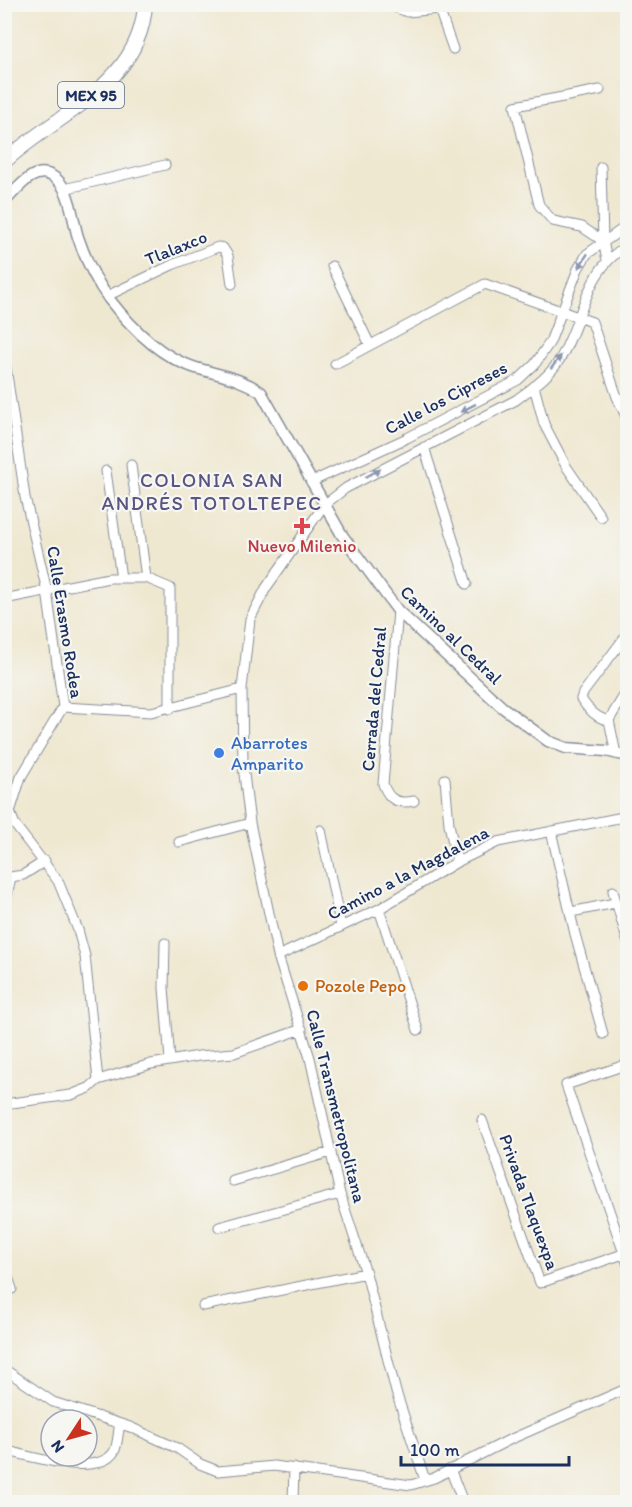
<svg xmlns="http://www.w3.org/2000/svg" width="632" height="1507" viewBox="0 0 632 1507" font-family="Itim,sans-serif">
	<rect width="100%" height="100%" fill="#f6f6f2"/>
	<filter id="ink" filterUnits="userSpaceOnUse"><feTurbulence type="fractalNoise" baseFrequency=".0167" numOctaves="2"/><feDisplacementMap in="SourceGraphic" scale="12" xChannelSelector="R" yChannelSelector="G"/><feConvolveMatrix kernelMatrix="1 2 1 2 8 2 1 2 1" color-interpolation-filters="sRGB"/></filter>
	<filter id="wash" filterUnits="userSpaceOnUse"><feTurbulence type="fractalNoise" baseFrequency=".008" numOctaves="4" result="noise"/><feDisplacementMap in="SourceGraphic" scale="24" xChannelSelector="R" yChannelSelector="G"/><feGaussianBlur stdDeviation="1.35" result="paint"/><feColorMatrix in="noise" values="0 0 0 0 0 0 0 0 0 0 0 0 0 0 0 0 0 1.4 0 .05"/><feComposite in="paint" operator="in"/></filter>
	<g filter="url(#wash)">
		<rect width="100%" height="100%" fill="#efe8d1"/>
	</g>
	<g filter="url(#ink)">
		<g fill="none" stroke-linecap="round" stroke-linejoin="round">
			<defs>
				<path id="minor" d="M388,4L407,12L439,9L453,49
					M600,90L515,106L539,205L553,221L582,227L603,241
					M4,142L15,152
					M601,167L603,241L607,260
					M64,189L165,165
					M332,266L370,345
					M107,296L172,265L218,247L223,248L228,256L232,284
					M4,354L25,497L47,591L63,707L21,777L10,812L15,825L58,881L78,930L85,956L98,1080
					M335,364L485,284L592,322L617,397L628,401
					M534,386L544,424L566,466L601,517
					M617,397L628,421
					M424,447L467,584
					M131,465L146,578
					M106,471L121,578
					M311,482L407,438L518,380L535,364L550,342L578,269L587,254L628,225
					M4,599L109,578H146L170,588V709
					M398,611L383,784C389,801 398,804 414,801
					M63,707L151,712L242,689
					M609,720C598,720 587,708 581,699L583,693L628,633
					M616,754L609,720L628,689
					M445,779L449,824L457,862
					M321,830L341,927
					M551,831L575,934L603,1034
					M179,842L250,823
					M4,878L23,875L45,861
					M613,891L628,943
					M4,909L11,877
					M379,909L418,1030
					M571,912L615,903
					M165,943L164,988L170,1060
					M278,956L379,909L457,862L498,842L628,816
					M628,1064L566,1085L628,1265
					M4,1104L71,1095L89,1088L98,1080L151,1064L199,1056L234,1053L302,1029
					M482,1120L540,1283L623,1254
					M233,1181L331,1152
					M219,1227L340,1194
					M4,1266L12,1289
					M203,1306L366,1273
					M4,1369L53,1402L130,1427L177,1448L200,1464L218,1471L274,1466L411,1485L434,1478L509,1440L628,1388
					M4,1450C29,1456 97,1478 114,1452C118,1445 118,1431 120,1424
					M450,1469L463,1502
					M425,1480L396,1392L366,1273L340,1194L310,1058L278,956L250,823L243,766L242,689L250,619L266,588L324,505L346,488L516,400C532,388 550,376 560,359C584,319 584,270 628,245
					M293,1502L294,1468"/>
				<path id="tertiary" d="M4,202C17,190 33,165 52,176C71,186 72,219 78,237C85,258 96,281 109,299C130,326 159,356 193,367C218,375 239,377 261,392L342,535L398,611L502,707L548,741L566,748L606,751L628,756"/>
				<path id="primary" d="M4,162C55,114 141,85 145,4"/>
			</defs>
			<use href="#minor" stroke="#858c98" stroke-width="11"/>
			<use href="#tertiary" stroke="#858c98" stroke-width="13"/>
			<use href="#primary" stroke="#858c98" stroke-width="16"/>
			<use href="#minor" stroke="#fff" stroke-width="9"/>
			<use href="#tertiary" stroke="#fff" stroke-width="10"/>
			<use href="#primary" stroke="#fff" stroke-width="14"/>
		</g>
		<defs><path id="oneway-solid" d="M-6-.8H1V-3.2L6.5 0L1 3.2V.8H-6Z" transform="scale(1.5)"/></defs>
		<g fill="#8d97ae">
			<use href="#oneway-solid" transform="translate(583 261) rotate(123)"/>
			<use href="#oneway-solid" transform="translate(556 362) rotate(-53)"/>
			<use href="#oneway-solid" transform="translate(468 408) rotate(153)"/>
			<use href="#oneway-solid" transform="translate(373 473) rotate(-28)"/>
		</g>
	</g>
	<path fill="#e0444e" stroke="#f6f6f2" stroke-width="2" d="M299 517h6v6h6v6h-6v6h-6v-6h-6v-6h6z"/>
	<circle fill="#3f7fe0" stroke="#f6f6f2" stroke-width="2" cx="219" cy="753" r="6"/>
	<circle fill="#e8710a" stroke="#f6f6f2" stroke-width="2" cx="303" cy="986" r="6"/>
	<g text-anchor="middle" stroke-width="4.5" stroke-linejoin="round" paint-order="stroke">
		<rect fill="#f6f6f2" stroke="#5d6b8a" stroke-width="1.5" x="58" y="82" width="66" height="26" rx="4.5"/>
		<g font-size="16" font-weight="bold" fill="#1b2f5e">
			<text x="91" y="101">MEX 95</text>
		</g>
		<g font-size="18" fill="#1b2f5e" stroke="#f6f6f2">
			<text transform="translate(176 248) rotate(-22)" y="6">Tlalaxco</text>
			<text transform="translate(446 398) rotate(-28)" y="6">Calle los Cipreses</text>
			<text transform="translate(65 622) rotate(81)" y="6">Calle Erasmo Rodea</text>
			<text transform="translate(451 635) rotate(44)" y="6">Camino al Cedral</text>
			<text transform="translate(374 699) rotate(-85)" y="6">Cerrada del Cedral</text>
			<text transform="translate(408 873) rotate(-28)" y="6">Camino a la Magdalena</text>
			<text transform="translate(336 1106) rotate(76)" y="6">Calle Transmetropolitana</text>
			<text transform="translate(529 1202) rotate(70)" y="6">Privada Tlaquexpa</text>
		</g>
		<g font-size="18" fill="#be3a42" stroke="#f6f6f2">
			<text x="302" y="552">Nuevo Milenio</text>
		</g>
		<g font-size="18" fill="#366cbe" stroke="#f6f6f2" text-anchor="start">
			<text x="231" y="749">Abarrotes<tspan x="231" dy="21">Amparito</tspan></text>
		</g>
		<g font-size="18" fill="#c56008" stroke="#f6f6f2" text-anchor="start">
			<text x="315" y="992">Pozole Pepo</text>
		</g>
		<g font-size="20" letter-spacing="1.5" fill="#595482" stroke="#f6f6f2">
			<text x="212" y="487">COLONIA SAN<tspan x="212" dy="23">ANDRÉS TOTOLTEPEC</tspan></text>
		</g>
	</g>
	<rect width="632" height="1507" fill="none" stroke="#f6f6f2" stroke-width="24"/>
	<g transform="translate(69 1438) rotate(234)"><circle r="28" fill="#f6f6f2" stroke="#9ea6b7" stroke-width="1.5"/>
	<path d="M0-4.5L10 22L0 15L-10 22Z" fill="#c8321e"/>
	<text y="-9" font-size="16" font-weight="bold" text-anchor="middle" fill="#1b2f5e">N</text>
	</g>
	<path d="M401 1456v9h168v-9" fill="none" stroke="#1b2f5e" stroke-width="3"/>
	<text x="410" y="1456" font-size="18" fill="#1b2f5e" stroke="#f6f6f2" stroke-width="4.5" paint-order="stroke">100 m</text>
</svg>
